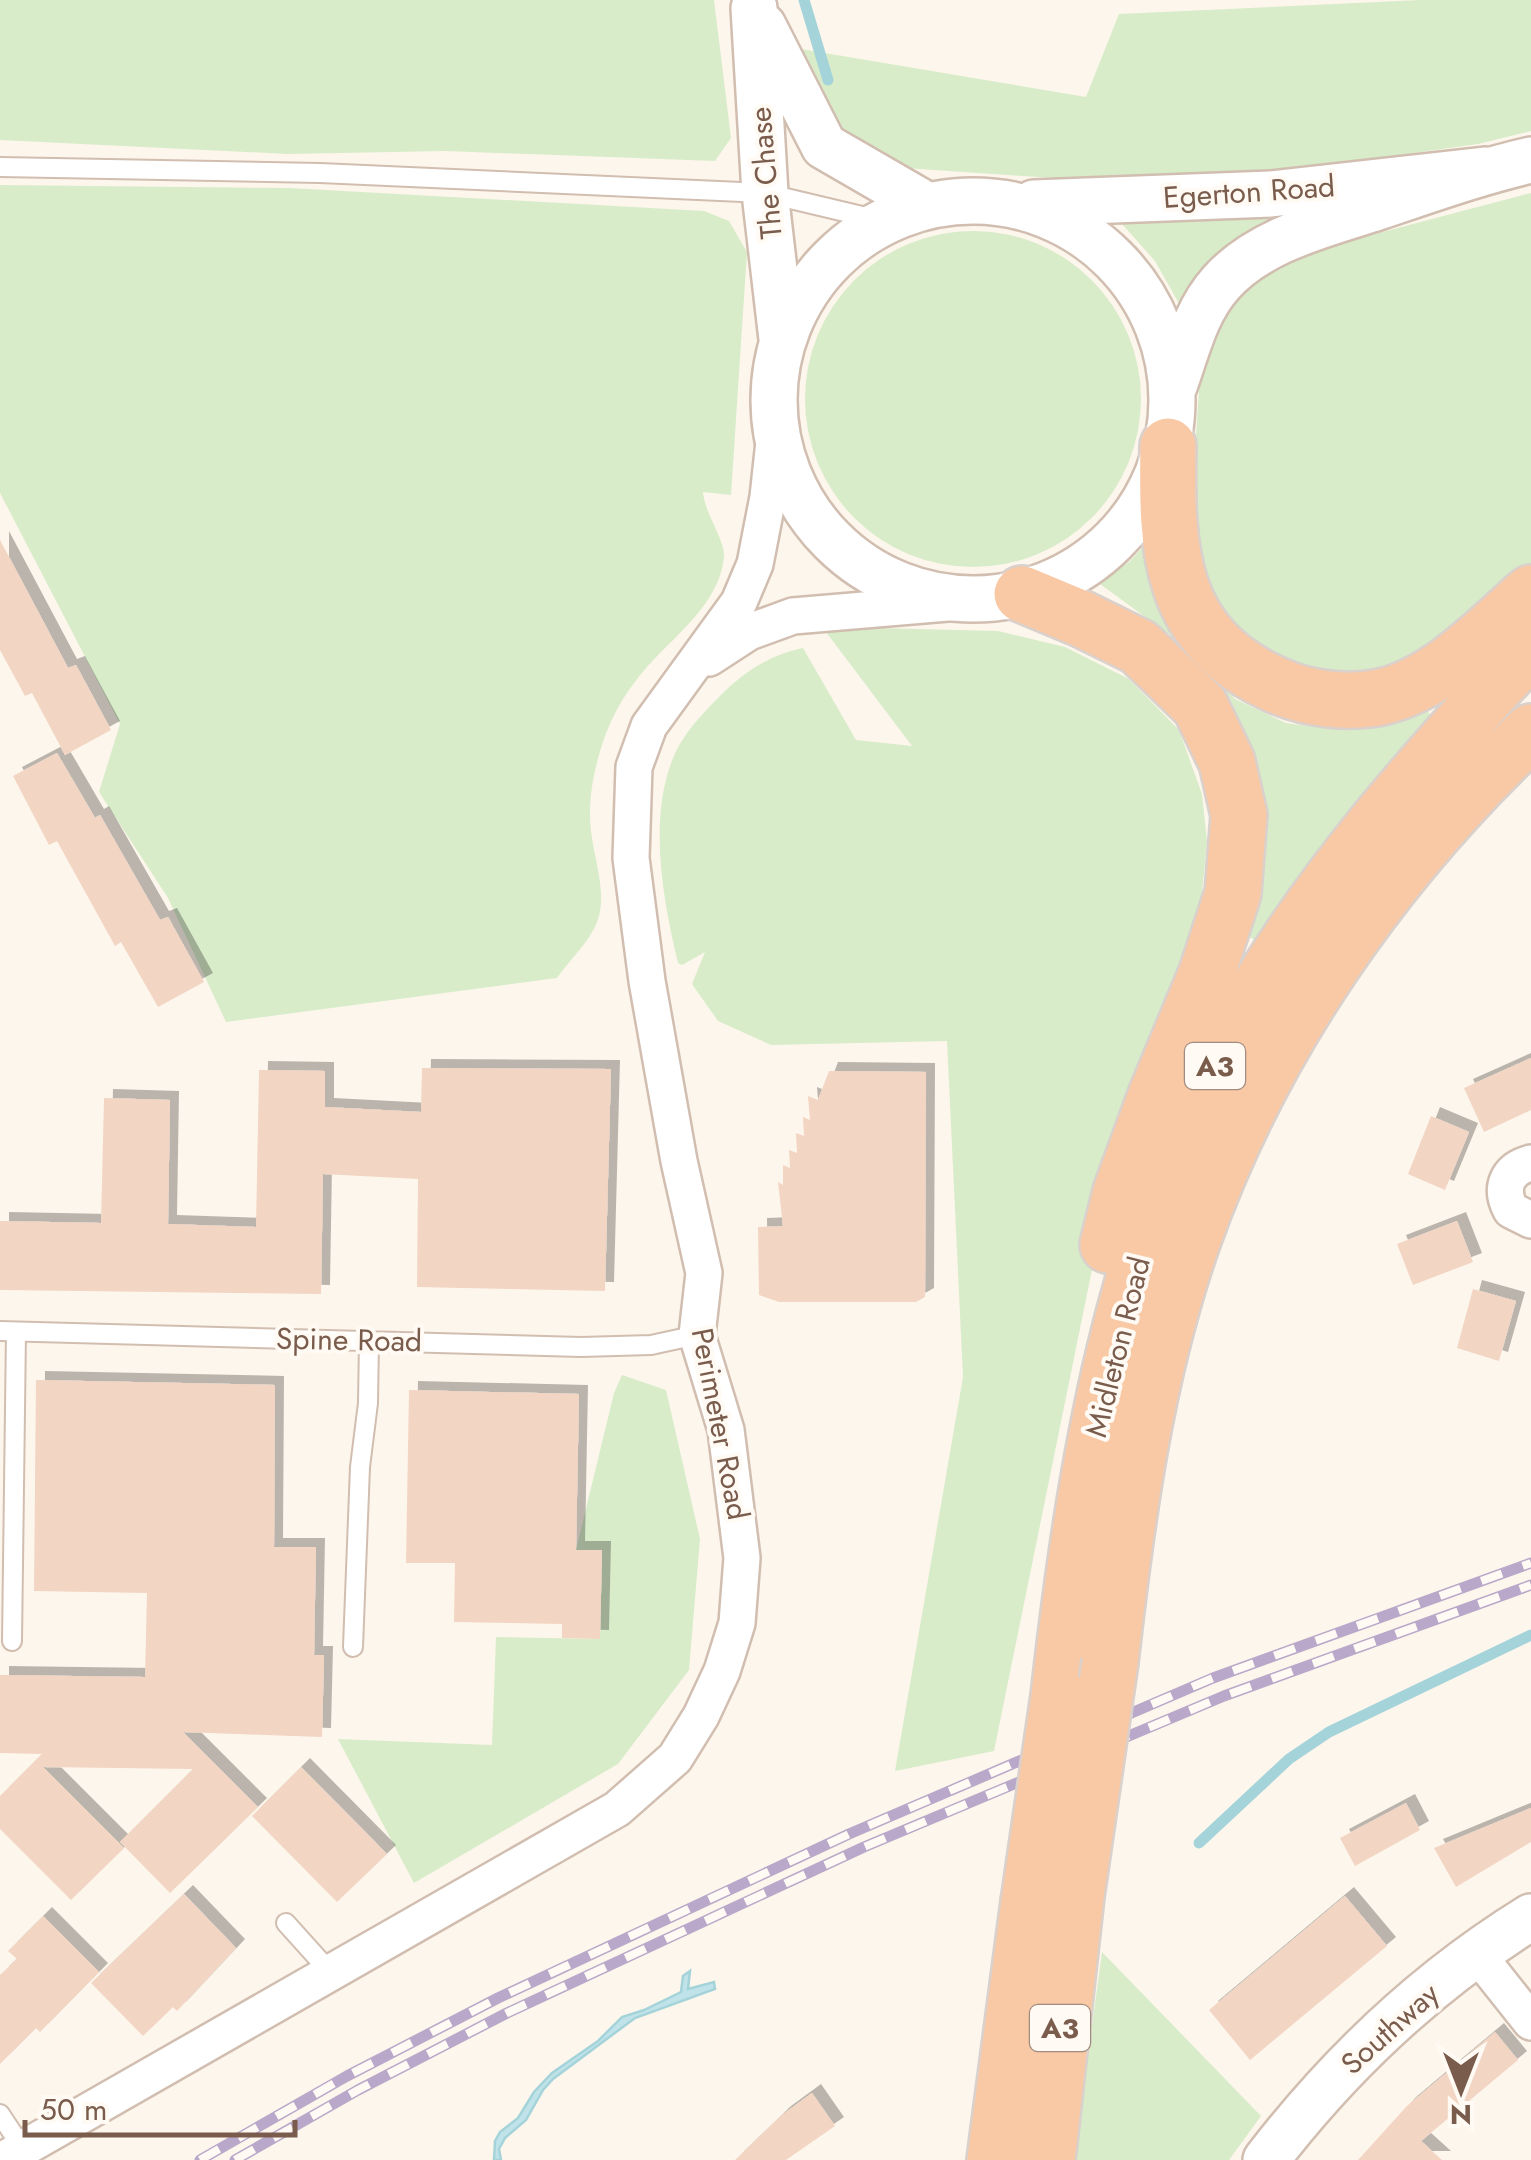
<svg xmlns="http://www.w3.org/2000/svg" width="1531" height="2160" viewBox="0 0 1531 2160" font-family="Jost,sans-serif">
	<defs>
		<filter id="shadow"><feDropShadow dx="9" dy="-9" stdDeviation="0" flood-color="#0004"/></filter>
	</defs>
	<rect width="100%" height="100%" fill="#fdf6ec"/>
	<path fill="#d8ecc9" d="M0,0H714L731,138L715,161L446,151L288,154L0,140Z
		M1420,0H1531V131L1478,144L1285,171L1068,179L905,168L829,124L801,49L1086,97L1119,14Z
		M0,185L290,188L704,211L729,221L747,252L731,495L703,492C705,515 725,539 724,557C719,607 670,638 641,674C621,698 607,725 599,755C592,779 588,806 591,831C594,859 608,895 597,922C590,941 569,961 557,978L226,1022L168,898L99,792L120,724L0,493Z
		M1531,193V570L1443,650L1333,684L1237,642L1196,558L1195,449L1199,390L1209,339L1231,295L1280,259Z
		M1295,215L1182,309L1155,261L1122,224Z
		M805 399a168 168 0 1 1 336 0a168 168 0 1 1-336 0Z
		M1150,539L1175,632L1235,699L1286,723L1331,729L1375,724L1425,708L1435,720L1261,943L1247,936L1265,811L1255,759L1231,701L1170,635L1100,584L1130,561Z
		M877,628L998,631L1065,647L1129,679L1179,730L1202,794L1207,841L1202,893L1187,958L1119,1137L994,1751L895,1771L963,1377L947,1041L771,1045L718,1021L692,984L705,952L682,965L678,963C663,900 648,820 673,758C682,735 702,714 719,697C744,672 769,655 803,648L856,740L912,746L826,632Z
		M622,1375L666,1390L700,1539L689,1670L618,1764L414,1883L338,1739L492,1745L496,1637L600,1639L602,1551L576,1550L614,1393Z
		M1102,1952L1261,2116L1229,2160H1074Z"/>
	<path fill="#bfe3e8" stroke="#a5d3da" stroke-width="2.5" d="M690,1971L688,1989L714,1982L715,1989L635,2018L553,2079L543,2090L526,2120L505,2138L499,2149L501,2160H494L495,2141L500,2132L518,2118L534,2092L552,2073L598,2041L622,2017L644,2010L681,1992L683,1976Z"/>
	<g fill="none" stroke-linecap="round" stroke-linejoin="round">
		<path stroke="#a5d3da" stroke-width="11" d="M804,0L828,80
			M1199,1843L1289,1759L1329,1732L1531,1635"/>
	</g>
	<path fill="#f3d5c3" filter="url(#shadow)" d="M0,540L68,668L76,665L111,730L65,755L32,693L25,696L0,650Z
		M57,753L95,818L100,815L160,920L168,917L204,982L158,1007L121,942L115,946L57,841L49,845L13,776Z
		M1531,1058V1110L1484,1132L1464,1088Z
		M422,1068L611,1069L605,1291L417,1287L418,1179L323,1174L321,1294L0,1290V1221L101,1223L104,1098L170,1100L168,1224L256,1227L259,1070L325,1071V1107L421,1112Z
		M829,1071L926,1072L925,1297L916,1302H779L759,1295L758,1227L783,1226L778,1182L783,1185V1165L790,1168L789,1150L797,1153L796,1133L804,1136L803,1117L810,1120L808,1096L818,1100Z
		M1431,1116L1469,1132L1445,1190L1408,1174Z
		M1457,1221L1473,1262L1413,1285L1397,1244Z
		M1473,1289L1516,1301L1499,1361L1457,1348Z
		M36,1380L275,1385L274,1547H316L314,1655H324L322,1737L183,1732L258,1807L170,1893L120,1842L193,1769L43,1767L124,1848L71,1900L0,1829V1796L42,1754L0,1753V1675L145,1677L147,1593L34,1591Z
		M409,1390L579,1394L576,1550H602L600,1639L562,1638V1624L454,1622L455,1563H406Z
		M301,1767L387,1854L337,1902L252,1816Z
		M1406,1803L1420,1830L1355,1866L1340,1838Z
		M1531,1808V1842L1456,1887L1434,1848Z
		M184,1894L236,1948L177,2011L173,2007L143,2036L91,1983Z
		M1345,1896L1387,1946L1250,2060L1209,2010Z
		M43,1916L99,1972L40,2032L36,2028L0,2064V1975L17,1959L8,1951Z
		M1495,2032L1518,2060L1421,2141L1442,2160H1358L1407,2106Z
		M812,2093L835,2126L786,2160H735L782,2115Z"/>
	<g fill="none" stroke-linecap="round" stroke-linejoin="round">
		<defs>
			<path id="service" d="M0,167L320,173L765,193L883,221
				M0,1331L581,1347L651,1345L697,1335
				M12,1641L16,1332
				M353,1647L360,1467L368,1403L369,1340
				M286,1923L331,1973
				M0,2114L23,2149"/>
			<path id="minor" d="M709,658L749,632L793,616L983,600
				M1531,1163C1507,1169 1499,1188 1511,1210L1531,1220
				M1477,1954L1531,2022
				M3,2160L617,1809L675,1758L701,1716L722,1671L737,1623L742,1558L726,1430L697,1335L704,1273L679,1161L647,981L631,858L634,767L649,726L739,602L755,564L768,497L774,442"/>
			<path id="tertiary" d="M754,8L765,193L782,339
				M763,26L824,146L926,205
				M774 400a199 199 0 1 1 398 0a199 199 0 1 1-398 0Z
				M1034,203L1271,194L1485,170
				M1174,386C1187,350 1195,312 1221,283C1260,239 1324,225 1378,207C1429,190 1479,172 1531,160
				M1266,2160C1339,2065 1429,1980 1531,1917"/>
			<path id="trunk" d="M1168,446C1166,550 1168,637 1276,685C1307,699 1347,704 1381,697C1439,684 1488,631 1531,593
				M1022,594L1082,619L1139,647L1200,706L1227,762L1239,815L1233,893L1207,973L1156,1096L1121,1192L1108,1245
				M1110,1662C1126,1520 1145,1375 1193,1239C1262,1045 1382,873 1531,732
				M1059,1696C1085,1466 1122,1235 1235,1029C1312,888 1422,765 1531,648
				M995,2160L1029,1902
				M1047,2160L1076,1896"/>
		</defs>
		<use href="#service" stroke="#d1beb0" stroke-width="22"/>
		<use href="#minor" stroke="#d1beb0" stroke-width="40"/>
		<use href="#tertiary" stroke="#d1beb0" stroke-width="50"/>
		<use href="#trunk" stroke="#dad1cd" stroke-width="60"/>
		<use href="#service" stroke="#fff" stroke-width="18"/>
		<use href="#minor" stroke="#fff" stroke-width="35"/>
		<use href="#tertiary" stroke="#fff" stroke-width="45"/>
		<use href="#trunk" stroke="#f9c8a4" stroke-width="55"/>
		<defs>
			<path id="rail" d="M200,2160L347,2076L498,1998L849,1834L1213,1678L1531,1563
				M235,2160L358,2090L507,2013L864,1847L1224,1696L1531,1585"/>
		</defs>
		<use href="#rail" stroke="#b9a8c9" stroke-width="11"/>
		<use href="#rail" stroke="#fffaf3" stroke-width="8" stroke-dasharray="22" stroke-linecap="butt"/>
		<defs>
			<path id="trunk-bridge" d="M1076,1896L1110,1662
				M1029,1902L1059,1696"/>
		</defs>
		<use href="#trunk-bridge" stroke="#dad1cd" stroke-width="60" stroke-linecap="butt"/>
		<use href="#trunk-bridge" stroke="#f9c8a4" stroke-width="55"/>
	</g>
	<g text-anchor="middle" stroke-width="8" stroke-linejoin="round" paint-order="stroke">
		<g fill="#fffaf3" stroke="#a28b7f" stroke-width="2.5">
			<rect x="1185" y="1043" width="60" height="46" rx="8"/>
			<rect x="1030" y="2005" width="60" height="46" rx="8"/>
		</g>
		<g font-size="28" font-weight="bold" fill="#7a5c4d">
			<text x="1215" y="1076">A3</text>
			<text x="1060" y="2038">A3</text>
		</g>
		<g font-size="30" fill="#7a5c4d" stroke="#fffaf3">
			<text transform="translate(766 173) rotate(-95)" y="10">The Chase</text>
			<text transform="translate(1249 192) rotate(-4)" y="10">Egerton Road</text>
			<text transform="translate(349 1340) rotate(1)" y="10">Spine Road</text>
			<text transform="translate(1118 1347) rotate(-76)" y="10">Midleton Road</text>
			<text transform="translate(720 1424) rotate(79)" y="10">Perimeter Road</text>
			<text transform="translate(1390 2029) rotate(-42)" y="10">Southway</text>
		</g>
	</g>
	<g transform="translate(1461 2090) rotate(180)" stroke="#fffaf3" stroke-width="8" paint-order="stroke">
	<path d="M0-8L18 38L0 25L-18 38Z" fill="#7a5c4d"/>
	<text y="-15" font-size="28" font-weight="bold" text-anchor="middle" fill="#7a5c4d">N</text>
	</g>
	<path d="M25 2120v15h270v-15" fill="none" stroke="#7a5c4d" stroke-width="5"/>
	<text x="40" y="2120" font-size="30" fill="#7a5c4d" stroke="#fffaf3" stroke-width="8" paint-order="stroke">50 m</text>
</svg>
